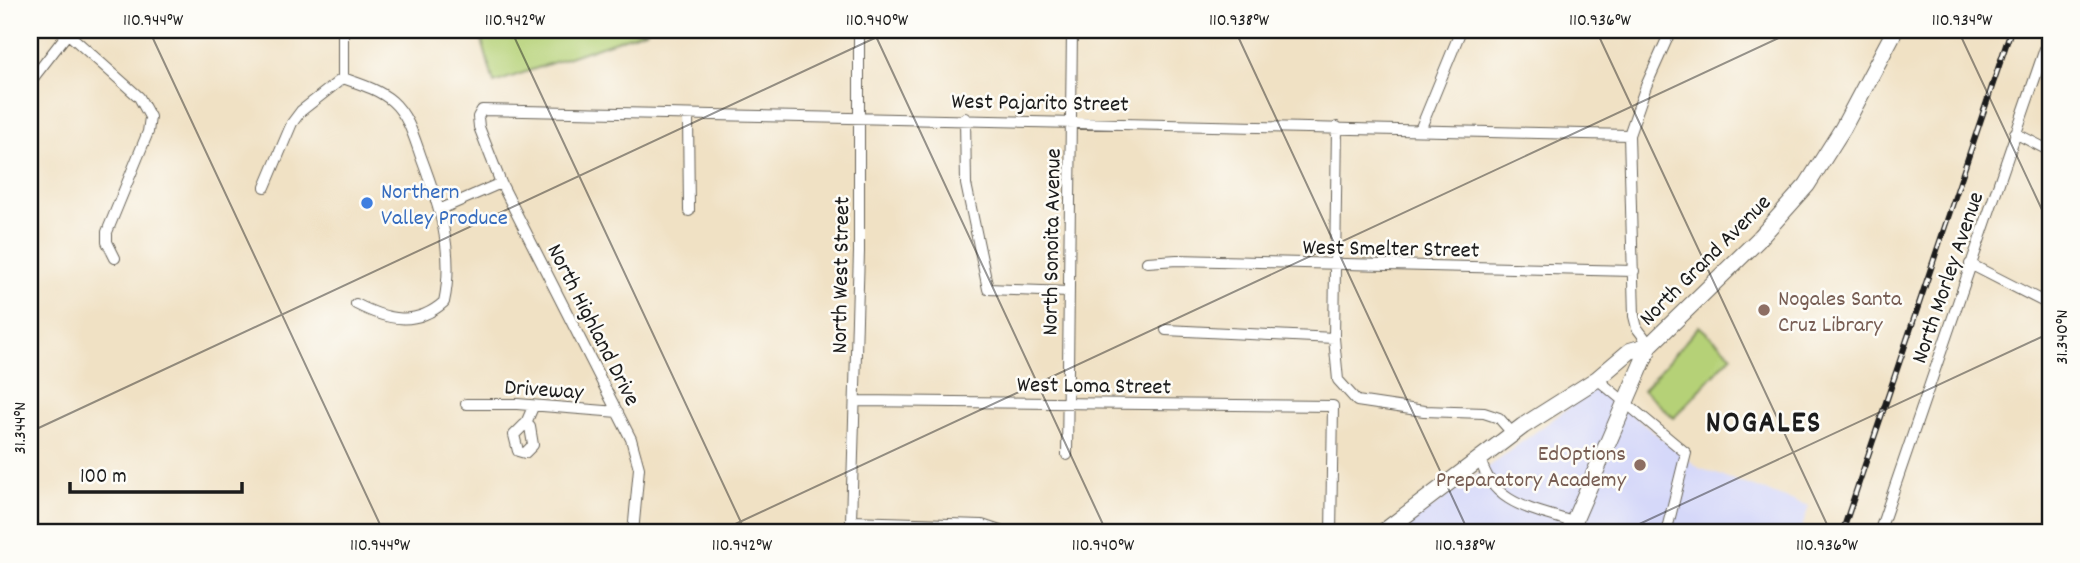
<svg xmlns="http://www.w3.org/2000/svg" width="2080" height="563" viewBox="0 0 2080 563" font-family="Dekko,sans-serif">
	<rect width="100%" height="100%" fill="#fdfcf7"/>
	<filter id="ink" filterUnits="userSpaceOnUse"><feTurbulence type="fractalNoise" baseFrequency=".0143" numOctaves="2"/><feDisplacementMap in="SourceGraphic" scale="14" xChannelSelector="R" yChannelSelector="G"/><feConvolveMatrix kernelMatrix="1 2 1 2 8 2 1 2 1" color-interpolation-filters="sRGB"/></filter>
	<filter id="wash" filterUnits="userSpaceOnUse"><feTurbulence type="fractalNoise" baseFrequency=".00686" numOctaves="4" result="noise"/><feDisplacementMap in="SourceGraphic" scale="28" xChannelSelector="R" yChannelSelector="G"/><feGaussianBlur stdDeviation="1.57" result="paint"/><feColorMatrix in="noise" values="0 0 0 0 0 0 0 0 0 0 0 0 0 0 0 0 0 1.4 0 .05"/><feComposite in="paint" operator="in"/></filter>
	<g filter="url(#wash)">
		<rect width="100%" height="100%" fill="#f0e1c4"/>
		<path fill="#d5d8f9" d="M1597,387L1699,468L1809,506L1800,533H1397Z"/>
		<path fill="#b5d177" stroke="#68764a" stroke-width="2" d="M479,30H648L494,83Z
			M1699,326L1732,355L1674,418L1643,390Z"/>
	</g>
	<g filter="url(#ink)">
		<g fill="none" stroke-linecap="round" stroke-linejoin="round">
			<defs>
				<path id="minor" d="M64,30L139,97L150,117L148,132L107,232V242L115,258
					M343,30V78
					M859,30V252L851,521L982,525L1006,533
					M30,82L68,33
					M688,115L689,211
					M965,118L966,184L988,289L1069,292
					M1337,127L1334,338L1338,380L1357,401L1424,411L1484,413L1499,418L1513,434
					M1420,130L1461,30
					M2015,133L2050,151
					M265,187L292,123L301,111L343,78C360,84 378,89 392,101C408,115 414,137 421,157C439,205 455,251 444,302C416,327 387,320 356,304
					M441,209L501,183
					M1147,262L1177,260L1634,271
					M1970,264L2050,305
					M1166,330L1334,338
					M1650,345L1637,328L1634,316L1629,135L1646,86L1671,30
					M1597,379L1686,453L1666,533
					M856,401L1333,406L1331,533
					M466,404H517L618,412
					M526,423L530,427L533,445L525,453L518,451L514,435L526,423L533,407
					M1067,455L1072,30
					M1480,458C1492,505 1533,509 1573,522
					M30,520L36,533
					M418,533H475
					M633,533L639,468L631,439L501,183L479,127L478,117L482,110L1629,135
					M1879,533L2050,34"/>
				<path id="primary" d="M1382,533L1523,426L1597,379L1630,351L1650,345
					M1569,533L1650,345L1758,240L1807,185L1843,128L1895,30"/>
			</defs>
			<use href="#minor" stroke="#666157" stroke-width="12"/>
			<use href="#primary" stroke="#666157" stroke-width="18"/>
			<use href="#minor" stroke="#fff" stroke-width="10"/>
			<use href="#primary" stroke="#fff" stroke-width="16"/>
			<defs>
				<path id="rail" d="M1842,533L2011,30"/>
			</defs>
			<use href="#rail" stroke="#1c1c1c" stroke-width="6"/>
			<use href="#rail" stroke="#fdfcf7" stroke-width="3.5" stroke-dasharray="10" stroke-linecap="butt"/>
		</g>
	</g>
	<path fill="none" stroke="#1c1c1c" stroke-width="2" stroke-opacity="0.45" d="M149,30L384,533M511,30L746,533M873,30L1107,533M1235,30L1469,533M1596,30L1831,533M1958,30L2050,227M30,432L892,30M716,533L1796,30M1620,533L2050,333"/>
	<circle fill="#3f7fe0" stroke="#fdfcf7" stroke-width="2.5" cx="367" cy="203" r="7"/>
	<g fill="#8d6e63" stroke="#fdfcf7" stroke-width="2.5">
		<circle cx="1764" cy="310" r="7"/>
		<circle cx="1640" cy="465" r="7"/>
	</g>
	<g text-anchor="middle" stroke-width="5" stroke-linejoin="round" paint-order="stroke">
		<g font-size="23" fill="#1c1c1c" stroke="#fdfcf7">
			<text transform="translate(1040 101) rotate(1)" y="8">West Pajarito Street</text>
			<text transform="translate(1050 242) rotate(-89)" y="8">North Sonoita Avenue</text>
			<text transform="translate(1391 247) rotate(1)" y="8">West Smelter Street</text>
			<text transform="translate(1704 259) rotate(-45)" y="8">North Grand Avenue</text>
			<text transform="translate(839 275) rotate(-89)" y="8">North West Street</text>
			<text transform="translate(1946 277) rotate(-71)" y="8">North Morley Avenue</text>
			<text transform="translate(595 324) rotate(63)" y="8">North Highland Drive</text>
			<text transform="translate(1094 384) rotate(1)" y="8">West Loma Street</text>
			<text transform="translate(544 388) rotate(4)" y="8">Driveway</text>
		</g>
		<g font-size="23" fill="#366cbe" stroke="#fdfcf7" text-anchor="start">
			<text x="381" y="198">Northern<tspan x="381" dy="26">Valley Produce</tspan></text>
		</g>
		<g font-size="23" fill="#785e54" stroke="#fdfcf7" text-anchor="start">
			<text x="1778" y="305">Nogales Santa<tspan x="1778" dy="26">Cruz Library</tspan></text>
			<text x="1626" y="460" text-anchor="end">EdOptions<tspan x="1626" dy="26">Preparatory Academy</tspan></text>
		</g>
		<g font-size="30" font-weight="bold" letter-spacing="2" fill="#1c1c1c" stroke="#fdfcf7">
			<text x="1764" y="431">NOGALES</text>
		</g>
	</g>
	<rect width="2080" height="563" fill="none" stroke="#fdfcf7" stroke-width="77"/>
	<path d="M70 482v10h172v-10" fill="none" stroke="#1c1c1c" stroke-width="3.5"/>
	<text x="80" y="482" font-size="21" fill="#1c1c1c" stroke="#fdfcf7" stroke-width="5" paint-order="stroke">100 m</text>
	<rect x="38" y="38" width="2004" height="486" fill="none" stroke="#1c1c1c" stroke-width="2.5"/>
	<g font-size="18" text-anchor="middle" fill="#1c1c1c">
		<text x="153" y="25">110.944°W</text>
		<text x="515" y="25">110.942°W</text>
		<text x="877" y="25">110.940°W</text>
		<text x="1239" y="25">110.938°W</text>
		<text x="1600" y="25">110.936°W</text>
		<text x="1962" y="25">110.934°W</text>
		<text transform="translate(2061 337) rotate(-90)" y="6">31.340°N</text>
		<text transform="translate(19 428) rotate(-90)" y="6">31.344°N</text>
		<text x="380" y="550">110.944°W</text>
		<text x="742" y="550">110.942°W</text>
		<text x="1103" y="550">110.940°W</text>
		<text x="1465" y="550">110.938°W</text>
		<text x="1827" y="550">110.936°W</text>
	</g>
</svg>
